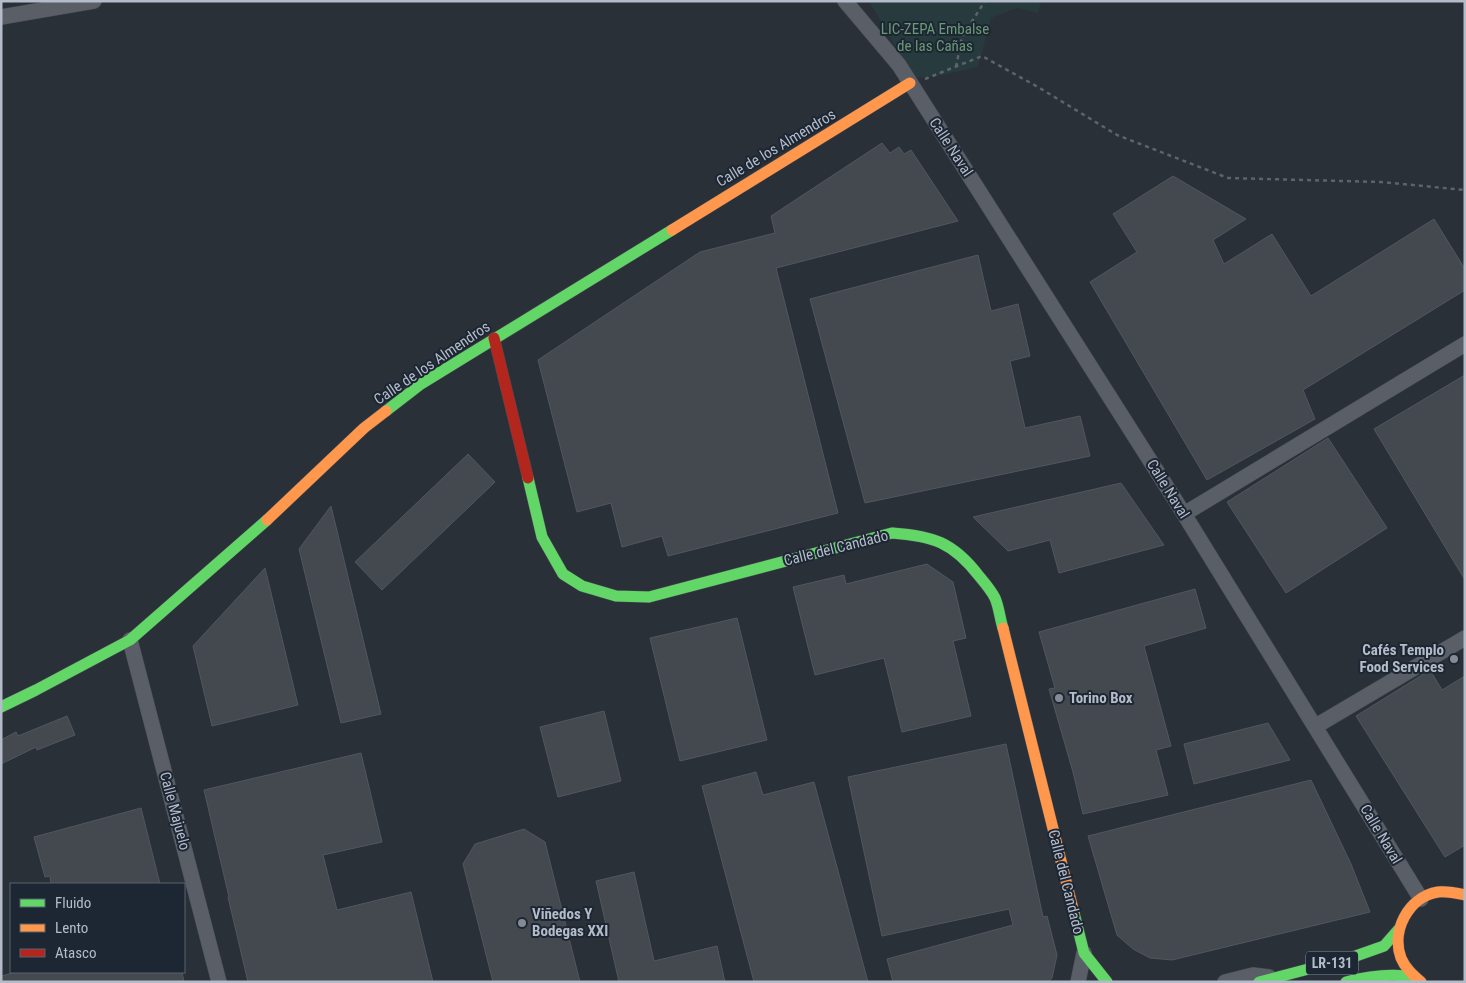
<svg xmlns="http://www.w3.org/2000/svg" width="1466" height="983" viewBox="0 0 1466 983" font-family="'Roboto Condensed',sans-serif">
	<rect width="100%" height="100%" fill="#2a3038"/>
	<path fill="#273a3e" d="M869,1H1041L1038,13L1017,8L991,18L978,67L943,75L914,78Z"/>
	<path fill="#444950" stroke="#52575f" d="M882,143L890,153L899,147L904,154L911,150L958,221L776,268L838,513L668,556L662,536L622,547L611,503L577,512L538,360L700,252L775,233L771,216Z
		M1173,176L1246,219L1213,240L1224,264L1272,234L1311,296L1434,219L1465,269V290L1303,390L1315,419L1207,480L1090,282L1137,252L1113,214Z
		M978,255L991,311L1018,304L1030,356L1010,361L1025,428L1080,416L1090,456L865,503L810,299Z
		M1465,375V580L1374,429Z
		M1328,438L1387,528L1286,593L1227,502Z
		M468,454L495,482L382,590L355,562Z
		M1121,483L1164,545L1059,573L1050,540L1008,551L973,517Z
		M331,506L381,714L341,723L299,549Z
		M927,564L953,582L966,638L953,641L971,716L902,732L884,658L815,675L793,587L844,575L846,584Z
		M265,568L298,705L212,726L193,646Z
		M1195,589L1206,628L1144,646L1171,746L1156,750L1168,795L1083,814L1073,772L1049,689L1055,688L1039,632Z
		M737,618L767,740L680,761L650,638Z
		M1430,670L1442,690L1465,676V845L1445,857L1356,716Z
		M604,711L621,781L558,797L540,727Z
		M67,716L75,735L37,750L36,747L1,764V740L16,732L18,736Z
		M1268,723L1290,760L1194,784L1184,744Z
		M1006,744L1043,917L1047,916L1057,955L1052,978L1048,982H893L887,959L1013,925L1009,909L882,936L848,777Z
		M361,753L382,842L323,855L337,910L411,892L433,982H248L228,897H229L204,790Z
		M756,772L763,795L814,782L868,982H754L702,786Z
		M1311,780L1351,864L1370,912L1172,960L1150,958L1133,949L1117,935L1088,836Z
		M141,808L160,884H51L50,876L45,877L34,837Z
		M524,829L545,842L580,982H493L463,864L475,844Z
		M634,872L654,961L717,946L725,982H619L596,881Z
		M17,972H182L184,982H1V976Z"/>
	<g fill="none" stroke-linecap="round" stroke-linejoin="round">
		<defs>
			<path id="street" d="M845,1L899,65L946,139L1184,514L1421,899
				M1,17L94,1
				M1184,514L1465,344
				M130,640L219,982
				M1316,726L1465,638
				M1078,982L1084,953
				M1225,982L1253,975L1269,977"/>
			<path id="fast" d="M386,411L421,384L672,230
				M528,478L542,537L563,574L582,586L616,596L649,597L892,533C933,536 953,542 979,576C984,582 991,590 995,598C999,607 1000,619 1003,628
				M1,707L36,690L130,640L267,520
				M1074,913L1084,953L1107,982
				M1259,982L1350,958L1384,946L1398,930
				M1346,982C1369,976 1390,973 1413,977"/>
			<path id="slow" d="M672,230L910,83
				M267,520L364,428L386,411
				M1003,628L1074,913
				M1421,982C1413,975 1405,968 1401,958C1391,931 1408,897 1438,892C1447,891 1456,893 1465,895"/>
			<path id="jam" d="M494,338L528,478"/>
		</defs>
		<use href="#street" stroke="#484c53" stroke-width="16"/>
		<use href="#fast" stroke="#484c53" stroke-width="12"/>
		<use href="#slow" stroke="#484c53" stroke-width="12"/>
		<use href="#jam" stroke="#484c53" stroke-width="12"/>
		<path stroke="#5d636a" stroke-width="2.5" stroke-dasharray="4 4" stroke-linecap="butt" d="M956,67L962,37L985,1
			M925,79L982,56L1038,87L1117,135L1228,178L1381,182L1465,190"/>
		<use href="#street" stroke="#5a5e66" stroke-width="15"/>
		<use href="#fast" stroke="#63d668" stroke-width="11"/>
		<use href="#slow" stroke="#ff974d" stroke-width="11"/>
		<use href="#jam" stroke="#b3261e" stroke-width="11"/>
	</g>
	<g fill="#848b96" stroke="#1d2633" stroke-width="2">
		<circle cx="1454" cy="659" r="5"/>
		<circle cx="1059" cy="698" r="5"/>
		<circle cx="522" cy="923" r="5"/>
	</g>
	<g text-anchor="middle" stroke-width="4" stroke-linejoin="round" paint-order="stroke">
		<rect fill="#1d2633" stroke="#878f9c" stroke-width="1" x="1306" y="951.5" width="52" height="23" rx="4"/>
		<g font-size="14" font-weight="bold" fill="#b4bcc9">
			<text x="1332" y="968">LR-131</text>
		</g>
		<g font-size="15" fill="#6b9a76" stroke="#1d2633">
			<text x="935" y="34">LIC-ZEPA Embalse<tspan x="935" dy="17">de las Cañas</tspan></text>
		</g>
		<g font-size="15" fill="#b4bcc9" stroke="#1d2633">
			<text transform="translate(951 147) rotate(57)" y="5">Calle Naval</text>
			<text transform="translate(776 148) rotate(-31)" y="5">Calle de los Almendros</text>
			<text transform="translate(432 363) rotate(-34)" y="5">Calle de los Almendros</text>
			<text transform="translate(1168 489) rotate(58)" y="5">Calle Naval</text>
			<text transform="translate(836 548) rotate(-14)" y="5">Calle del Candado</text>
			<text transform="translate(175 811) rotate(75)" y="5">Calle Majuelo</text>
			<text transform="translate(1381 834) rotate(59)" y="5">Calle Naval</text>
			<text transform="translate(1066 882) rotate(76)" y="5">Calle del Candado</text>
		</g>
		<g font-size="15" font-weight="bold" fill="#b4bcc9" stroke="#1d2633" text-anchor="start">
			<text x="1444" y="655" text-anchor="end">Cafés Templo<tspan x="1444" dy="17">Food Services</tspan></text>
			<text x="1069" y="703">Torino Box</text>
			<text x="532" y="919">Viñedos Y<tspan x="532" dy="17">Bodegas XXI</tspan></text>
		</g>
	</g>
	<rect width="1466" height="983" fill="none" stroke="#b4bcc9" stroke-width="5"/>
	<rect x="10" y="883" width="175" height="90" fill="#1d2633" stroke="#59626f"/>
	<rect x="20" y="899" width="25" height="8" fill="#63d668" stroke="#59626f"/>
	<text x="55" y="908" font-size="15" fill="#b4bcc9">Fluido</text>
	<rect x="20" y="924" width="25" height="8" fill="#ff974d" stroke="#59626f"/>
	<text x="55" y="933" font-size="15" fill="#b4bcc9">Lento</text>
	<rect x="20" y="949" width="25" height="8" fill="#b3261e" stroke="#59626f"/>
	<text x="55" y="958" font-size="15" fill="#b4bcc9">Atasco</text>
</svg>
